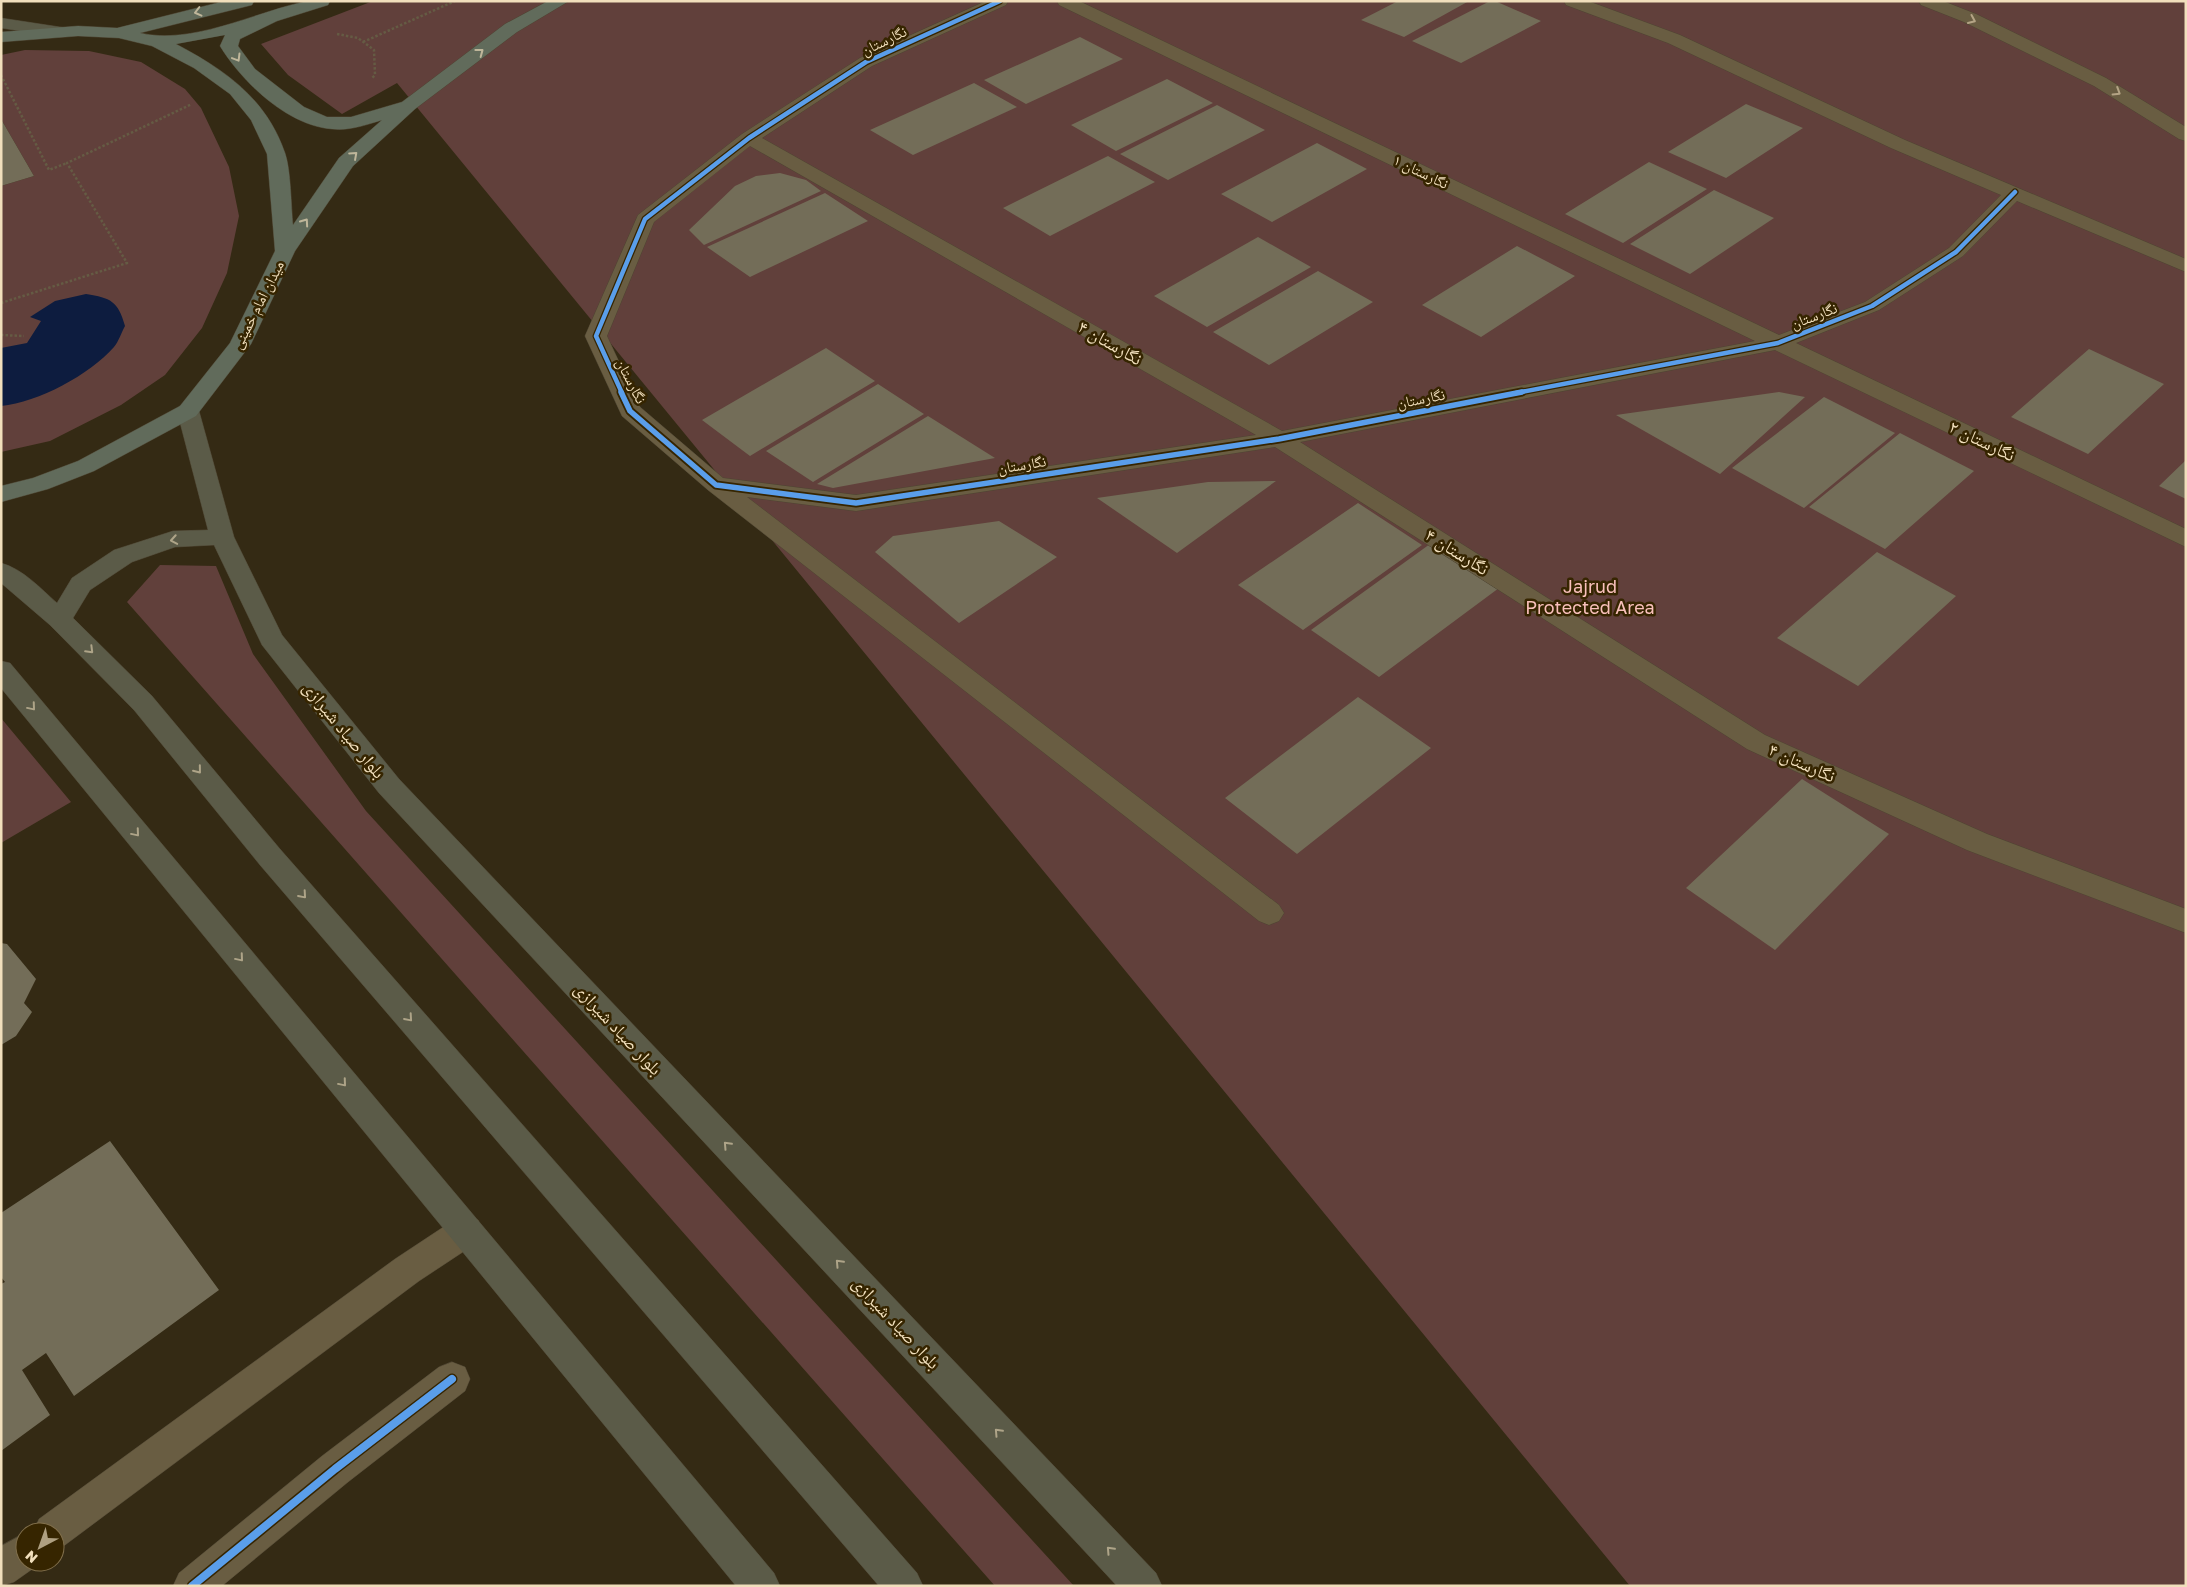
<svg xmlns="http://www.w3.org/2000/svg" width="2187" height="1587" viewBox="0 0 2187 1587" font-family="'Golos Text','Noto Naskh Arabic',sans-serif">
	<rect width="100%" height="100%" fill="#342a14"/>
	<path fill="#61403b" d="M373,1H2186V1586H1630L397,83L342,114L288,75L261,44Z
		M25,50L89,51L141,62L185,89L201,108L229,167L239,216L227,273L202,328L165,375L121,405L50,441L1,452V186L34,176L1,119V55Z
		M160,565L216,566L253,654L366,811L1074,1586H995L127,602Z
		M1,718L71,802L1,843Z"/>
	<path fill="#0d1c3f" d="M86,294C111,298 118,301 125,326C121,333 119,341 114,347C89,375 39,402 1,406V348L27,343L41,321L30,317L55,301Z"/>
	<path fill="#736d58" d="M1398,1H1469L1404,37L1361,20Z
		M1490,1H1495L1541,21L1461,63L1412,41Z
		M1080,37L1123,59L1026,104L984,80Z
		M1167,79L1213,103L1116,151L1071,125Z
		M974,83L1017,107L913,155L870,130Z
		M1746,104L1803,128L1726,178L1668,152Z
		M1217,105L1265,130L1168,180L1120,154Z
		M1,119L34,176L1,186Z
		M1317,143L1367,169L1272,222L1221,194Z
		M1108,156L1155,182L1050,236L1003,208Z
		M1649,162L1707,189L1623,243L1565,214Z
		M780,173L806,180L821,191L704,245L689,230L735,186L756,176Z
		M1714,190L1774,218L1690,274L1630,244Z
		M825,193L868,221L750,277L707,247Z
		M1258,237L1311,267L1207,327L1154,296Z
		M1517,246L1575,276L1481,337L1422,305Z
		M1318,271L1373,302L1269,365L1213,332Z
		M826,348L875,381L750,456L702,420Z
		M2089,349L2164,384L2088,454L2011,417Z
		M878,384L924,414L813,482L766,451Z
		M1779,392L1805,397L1720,474L1616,415Z
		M1824,397L1895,433L1804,508L1732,468Z
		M928,416L995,458L833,488L817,484Z
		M1900,433L1974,471L1885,549L1809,507Z
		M2186,460V499L2159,486Z
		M1276,481L1177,553L1097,498L1208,482Z
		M1358,503L1422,545L1303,630L1238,585Z
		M999,521L1057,557L959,623L875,552L893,536Z
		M1430,544L1499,588L1379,677L1311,630Z
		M1877,552L1956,596L1858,686L1777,638Z
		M1358,697L1431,748L1297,854L1225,798Z
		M1802,779L1889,834L1775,950L1686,888Z
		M1,943L7,944L36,979L24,1003L32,1012L16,1036L1,1045Z
		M110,1141L219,1290L74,1396L46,1353L22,1370L50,1415L1,1451V1284L5,1282L1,1277V1213Z"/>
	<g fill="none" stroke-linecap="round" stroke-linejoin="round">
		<defs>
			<path id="minor" d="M986,1H1008L1006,5L872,66L762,138L1282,431L1755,341L1059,5L1057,1H1079L1779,335L1865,302L1949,248L2001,195L1891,148L1668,43L1566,5L1564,1H1588L1680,35L1905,140L2186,259V272L2017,201L1963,256L1879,310L1796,343L2186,529V547L1775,350L1300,442L1765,735L1987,834L2186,909V933L1967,850L1747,749L1275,447L856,511L747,497L1279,905L1284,913L1279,921L1269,925L1259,921L708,490L622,416L585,336L638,215L742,134L860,58ZM750,146L1256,435L856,495L723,478L640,407L607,336L654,222Z
				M1919,1H1943L1976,14L2106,78L2186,127V141L2179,139L2094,86L1964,22L1921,5Z
				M466,1215L478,1220L483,1231L478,1242L419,1281L65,1545L55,1549V1532H33L39,1519L395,1259L454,1220Z
				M452,1362L465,1367L470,1379L465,1391L348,1482L222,1586H173L179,1573L322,1456L439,1367Z
				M25,1533V1562H40L38,1565L14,1582L1,1586V1546Z"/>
			<path id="major" d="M1,18L60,27L66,28L69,32L66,36L60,37L1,28Z
				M188,404L196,406L199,411L234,537L282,635L399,779L1156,1573L1162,1586H1117L379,793L262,645L214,545L175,547L132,562L90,590L73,618L152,696L280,849L917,1573L923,1586H879L260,865L134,710L50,625L1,583V563C23,569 40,588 57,603L72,578L114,550L173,531L208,530L177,411L180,406Z
				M1,661L10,663L774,1573L780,1586H736L1,688Z"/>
			<path id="highway" d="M225,1H254L252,5L140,33C192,45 253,13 303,2C312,0 322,1 330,1L328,5L277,21L240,39L238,46L255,69L304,107L327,117H351L402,102L505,24L548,1H569L517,32L415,109L353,166L295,251L251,344L196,416L94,471L48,489L1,502V486L33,478L78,461L180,406L230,343L275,251L267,154L251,120L230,94L194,68L152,46L119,38L78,36L1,42V32L78,26L117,28ZM225,35L220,46C242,82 288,126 332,129C349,131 366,125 382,120L339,158L293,225C291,206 291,170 285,153C266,98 225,70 176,44Z"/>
		</defs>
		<use href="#minor" stroke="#4e4532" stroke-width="1"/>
		<use href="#major" stroke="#4e4532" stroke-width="1"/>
		<use href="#highway" stroke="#4e4532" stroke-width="1"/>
		<path stroke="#655b44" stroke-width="2.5" stroke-dasharray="2.5 2" stroke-linecap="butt" d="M337,34L358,38L374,50L375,75L372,78
			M363,42L455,1
			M1,75L49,170L67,163
			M1,303L127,263L67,163L192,104
			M1,335L24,336"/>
		<use href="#minor" fill="#695d42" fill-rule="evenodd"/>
		<use href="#major" fill="#5b5b48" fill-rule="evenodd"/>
		<use href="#highway" fill="#616b5b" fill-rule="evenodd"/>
		<defs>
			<path id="cycleway-far2" d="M622,393L596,336L645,219L749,138L866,62L1000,1
				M1516,393L1778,343L1872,306L1956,252L2015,192"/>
			<path id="cycleway-far1" d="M621,392L630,411L716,485L856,503L1279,439L1522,392"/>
			<path id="cycleway" d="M192,1586L335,1469L452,1379"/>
		</defs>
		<use href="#cycleway-far2" stroke="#362500" stroke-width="7"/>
		<use href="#cycleway-far1" stroke="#362500" stroke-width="9"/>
		<use href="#cycleway" stroke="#362500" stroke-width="11"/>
		<use href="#cycleway-far2" stroke="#5a9eea" stroke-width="4.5"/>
		<use href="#cycleway-far1" stroke="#5a9eea" stroke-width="5.5"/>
		<use href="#cycleway" stroke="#5a9eea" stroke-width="8"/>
	</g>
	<defs><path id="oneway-chevron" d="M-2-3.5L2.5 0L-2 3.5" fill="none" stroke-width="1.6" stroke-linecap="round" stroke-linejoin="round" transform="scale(1.25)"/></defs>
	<g stroke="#bfb69a">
		<use href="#oneway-chevron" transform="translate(198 12) rotate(166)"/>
		<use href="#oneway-chevron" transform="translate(480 52) rotate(-37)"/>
		<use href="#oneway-chevron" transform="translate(237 58) rotate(59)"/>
		<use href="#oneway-chevron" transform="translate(354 155) rotate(-42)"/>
		<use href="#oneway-chevron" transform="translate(305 222) rotate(-55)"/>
	</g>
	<g stroke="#b4a485">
		<use href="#oneway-chevron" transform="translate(1972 20) rotate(24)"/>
		<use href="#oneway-chevron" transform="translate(2117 92) rotate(32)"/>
	</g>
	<g stroke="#aea488">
		<use href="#oneway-chevron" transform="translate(174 540) rotate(170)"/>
		<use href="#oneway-chevron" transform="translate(90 650) rotate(45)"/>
		<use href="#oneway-chevron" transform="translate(32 707) rotate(50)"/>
		<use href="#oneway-chevron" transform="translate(198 770) rotate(51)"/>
		<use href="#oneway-chevron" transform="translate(136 833) rotate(50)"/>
		<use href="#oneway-chevron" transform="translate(303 895) rotate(49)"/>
		<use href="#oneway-chevron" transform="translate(240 958) rotate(50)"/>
		<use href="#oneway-chevron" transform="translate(409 1018) rotate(49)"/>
		<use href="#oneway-chevron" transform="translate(343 1083) rotate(50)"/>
		<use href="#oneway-chevron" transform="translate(727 1145) rotate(-133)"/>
		<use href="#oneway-chevron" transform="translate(839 1263) rotate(-133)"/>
		<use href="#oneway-chevron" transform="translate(998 1432) rotate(-133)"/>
		<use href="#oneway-chevron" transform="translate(1110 1550) rotate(-133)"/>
	</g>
	<g text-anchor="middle" stroke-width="5" stroke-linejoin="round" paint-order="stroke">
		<g font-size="15" fill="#f1dfbc" stroke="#362500">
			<text transform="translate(884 41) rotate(-26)" y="5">نگارستان</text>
			<text transform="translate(1421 172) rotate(26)" y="5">نگارستان ۱</text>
			<text transform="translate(258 305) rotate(-63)" y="5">میدان امام خمینی</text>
			<text transform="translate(1814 316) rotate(-21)" y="5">نگارستان</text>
			<text transform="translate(631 381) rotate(63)" y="5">نگارستان</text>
			<text transform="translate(1421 399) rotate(-11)" y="5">نگارستان</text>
			<text transform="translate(1022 465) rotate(-9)" y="5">نگارستان</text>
		</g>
		<g font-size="18" fill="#f1dfbc" stroke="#362500">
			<text transform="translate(1110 343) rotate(30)" y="6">نگارستان ۴</text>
			<text transform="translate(1982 441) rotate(26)" y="6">نگارستان ۲</text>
			<text transform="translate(1457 552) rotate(32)" y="6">نگارستان ۴</text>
			<text transform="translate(344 730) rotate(51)" y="6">بلوار صیاد شیرازی</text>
			<text transform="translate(1802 763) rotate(24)" y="6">نگارستان ۴</text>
			<text transform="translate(618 1029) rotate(47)" y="6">بلوار صیاد شیرازی</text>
			<text transform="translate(896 1323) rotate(47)" y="6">بلوار صیاد شیرازی</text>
		</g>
		<g font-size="18" fill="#f9c0bb" stroke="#362500">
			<text x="1590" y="593">Jajrud<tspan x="1590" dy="21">Protected Area</tspan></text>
		</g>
	</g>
	<rect width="2187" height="1587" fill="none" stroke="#f1dfbc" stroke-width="5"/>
	<g transform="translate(40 1547) rotate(221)"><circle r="24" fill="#362500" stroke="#816f4b"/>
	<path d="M0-4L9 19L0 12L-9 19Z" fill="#afa081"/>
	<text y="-8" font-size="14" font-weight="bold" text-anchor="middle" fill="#f1dfbc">N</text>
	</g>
</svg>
